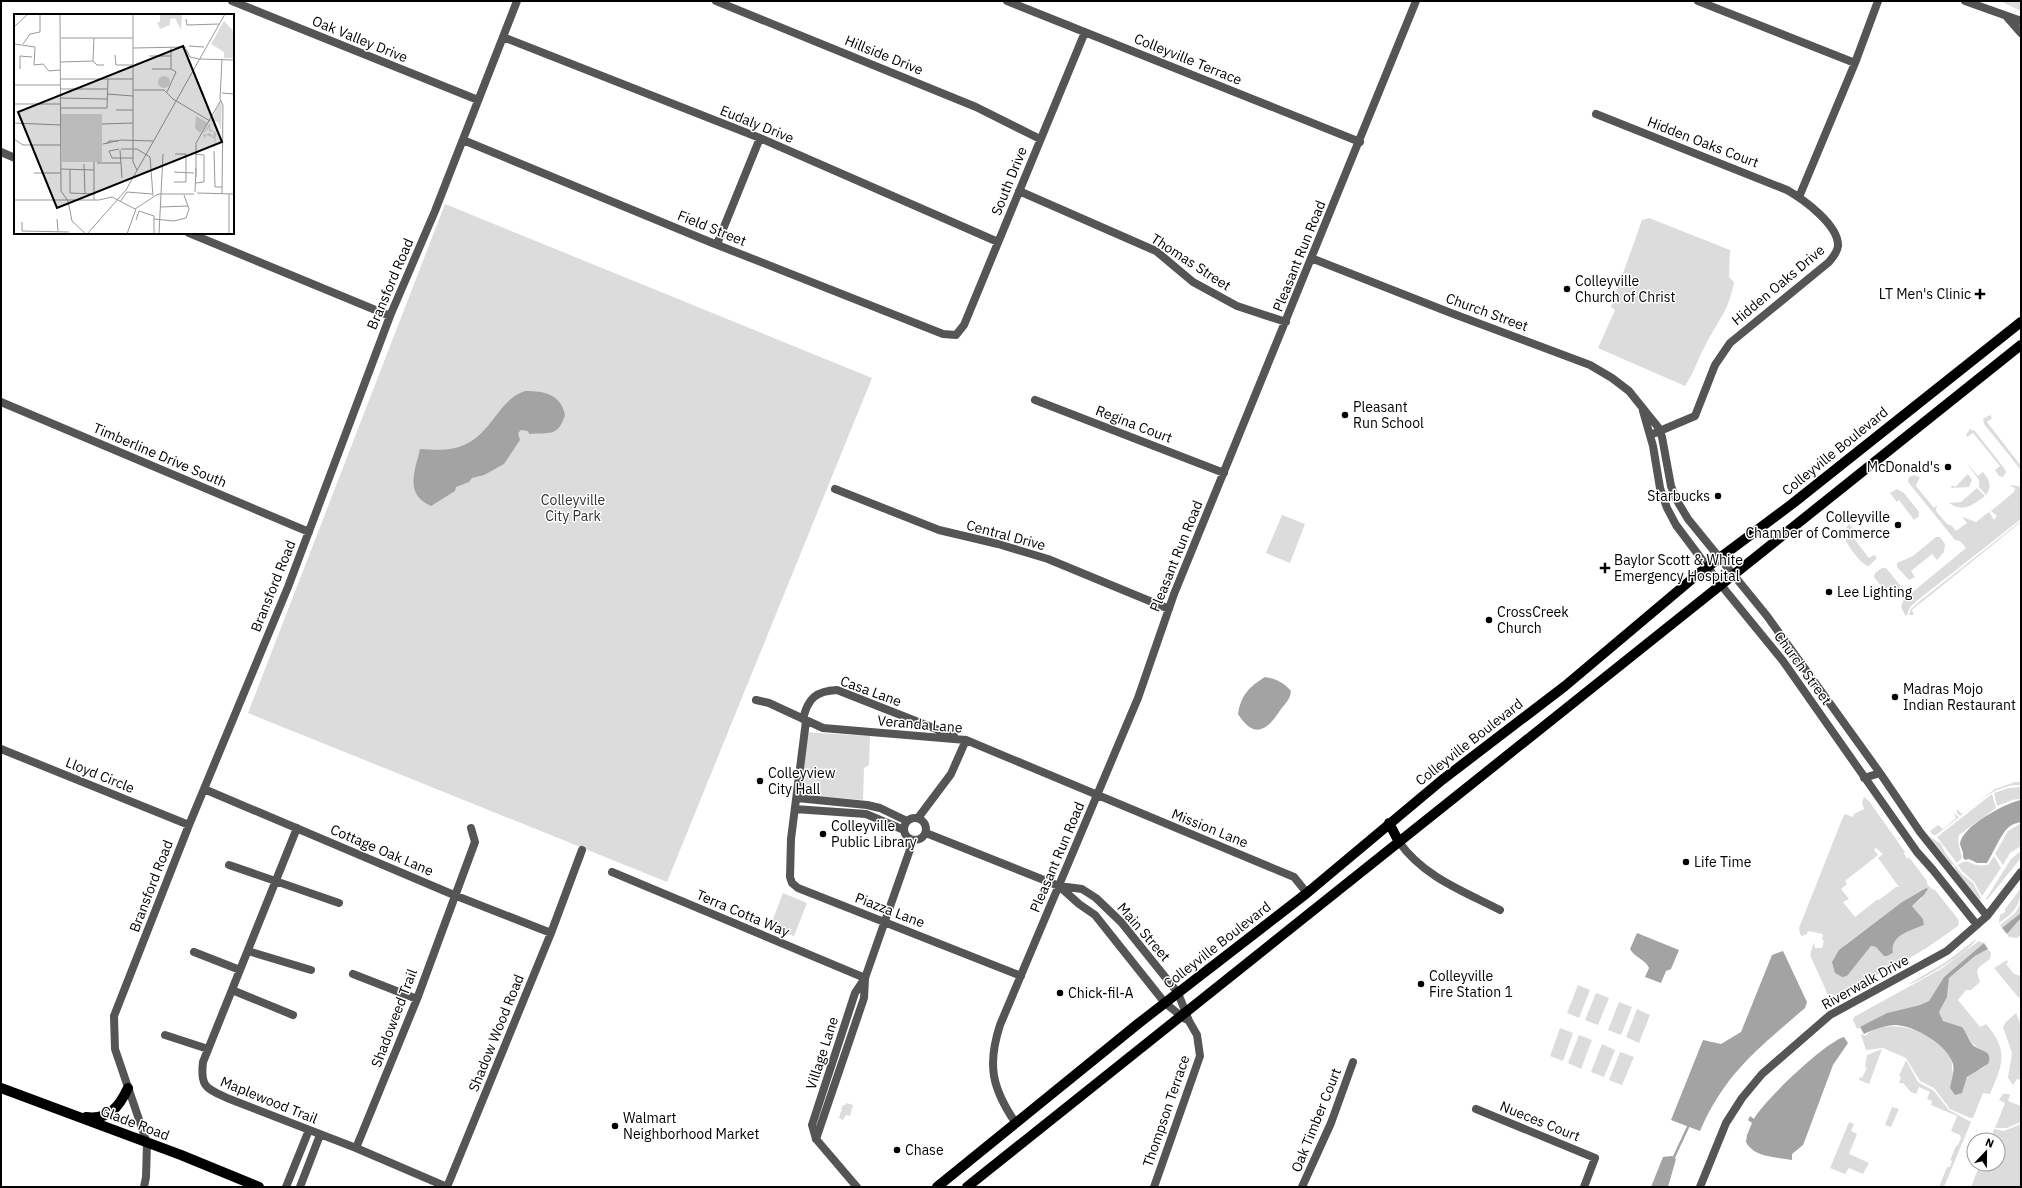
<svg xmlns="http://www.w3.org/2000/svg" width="2022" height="1188" viewBox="0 0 2022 1188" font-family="'IBM Plex Sans',sans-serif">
	<rect width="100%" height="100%" fill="#fff"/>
	<path fill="#dcdcdc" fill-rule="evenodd" d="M2000,1H2021V11Z
		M445,204L872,378L667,882L248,713Z
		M1649,218L1730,250L1729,277L1734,282C1729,310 1718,321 1706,344C1698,358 1694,373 1685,386L1598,348L1615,310L1611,307L1642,220Z
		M1990,415L1992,418L1987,422L2021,466V470L1984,424L1983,419Z
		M1970,429L1975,431L2004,468L2006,472L2003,477L1999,476L1995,470L2000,466L1973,433L1967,437L1966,435Z
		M1966,462L1978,476L1983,472C1990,480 1992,486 1986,495L1979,487V480Z
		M1968,474L1972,480L1969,487L1951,488L1952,485L1955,487Z
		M1914,475L1920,477L1916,486L1934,508L1937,505L1936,511L1947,524L1952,526L1956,531L1967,523L1962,517L1976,522L1989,512L1994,520L1997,516L1991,511L2014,492L2015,488L2010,486L2013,485L2021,487V519L1919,599L1910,607L1907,615H1905L1901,607L1904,599L1966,548L1960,541L1955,540L1908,482L1909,477Z
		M1977,488L1985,496C1973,505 1963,513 1949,503L1961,502Z
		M1897,489L1904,493L1919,512V516L1914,520L1899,500L1897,502L1890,493Z
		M1282,515L1305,524L1290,563L1266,553Z
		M2021,521V522L1912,610L1914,615H1909L1911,609L1920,601Z
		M1849,524L1857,532L1852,536L1869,558L1874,555L1877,558L1869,566C1861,566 1843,540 1843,532Z
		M1936,537H1940L1945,544L1944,552L1937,560L1932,554L1911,571L1915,577L1909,580L1897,567V563L1913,556Z
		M1882,568H1886L1900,585L1899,590C1887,597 1881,586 1874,577L1875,573Z
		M803,732L870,736L869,765L864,768L863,800L797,794Z
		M2015,782H2021V785C1996,784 1979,802 1960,816L1957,813V809L1962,814L1995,789Z
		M2021,787L2020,799L2012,800L1997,806L1994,793L2009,788Z
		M1992,794L1996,808L1959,835L1958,841L1962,858L1957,863L1937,837Z
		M1864,797L1869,801L1905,852L1904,853L1907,859L1909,858L1906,853L1927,881V884L1932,889L1935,890L1958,919L1959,923L1958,926L1925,949L1899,964L1891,966L1890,968L1838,996L1831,994L1828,995L1810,955L1814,942L1815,948H1822L1824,940H1822L1823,934L1808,931L1807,934L1802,936L1800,934L1799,928L1843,817L1845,814L1853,817L1854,814L1864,809L1862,802ZM1876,848L1883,854L1878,858L1899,887H1896L1879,900L1878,899L1855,917L1843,902L1849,899L1841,889L1847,884L1845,881L1878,855L1874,850ZM1926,888L1921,899L1912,906L1923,919L1924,925C1910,931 1890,934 1893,953L1887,956L1876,947L1871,946L1847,976L1844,946L1902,902Z
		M1953,813L1959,817L1936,835H1933L1930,831L1938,825L1943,829L1956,818Z
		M2021,823V846L2010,853L2003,865L1995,854L2008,831Z
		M1929,836L1941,844L1946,854L1962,874L1973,883L1981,898L1980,900L1956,871L1954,865L1951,864Z
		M2021,851V858L1987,900L1986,899L2011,859Z
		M1994,856L2001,868L1982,896L1974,882L1962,871L1958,865C1967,858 1968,863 1977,865C1980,866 1984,865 1988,865Z
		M2021,888C2021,905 2013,914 1999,923L2000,915L2005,912V909Z
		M783,893L807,903L794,936L770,927Z
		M2021,903L2020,915L2002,928L2000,925L2015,913Z
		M2021,918V935L2017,938L2009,937L2007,934Z
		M1976,939C1974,949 1918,983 1907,985L1946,962Z
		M1979,941L1984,943L1944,977L1929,1001L1920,1005L1887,1013L1857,1029L1853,1020L1854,1017L1941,969Z
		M1988,949L1991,953L1990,959L1979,967L1977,972L1980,982L1971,990H1966L1958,1000L1980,1027L1986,1024C2009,1051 2003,1063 1990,1094L1983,1093L1973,1118H1970L1950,1109L1934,1088L1920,1081L1906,1058L1883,1048L1866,1050L1861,1035L1863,1034L1865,1036C1886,1015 1933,1031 1948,1053C1954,1062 1951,1066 1953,1074C1955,1079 1960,1085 1963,1090C1967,1069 1975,1075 1988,1064L1978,1048L1971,1042L1962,1027L1943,1021L1939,1012L1947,997L1949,978L1975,956Z
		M2007,960L2008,962L2006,964L2014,974L2021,976V995L2019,998L1994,968Z
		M1578,985L1590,990L1579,1018L1567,1013Z
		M1596,993L1609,998L1598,1025L1585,1020Z
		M1619,1002L1632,1007L1621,1035L1608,1030Z
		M1637,1009L1650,1015L1639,1043L1626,1037Z
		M2016,1013L2021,1025V1080L2017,1079L2013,1085L2008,1078L2012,1053L2003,1027L2006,1022Z
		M1560,1028L1573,1033L1563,1061L1550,1056Z
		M1579,1035L1592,1040L1581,1069L1568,1063Z
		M1602,1044L1615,1050L1604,1077L1591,1072Z
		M1882,1049L1869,1084L1859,1080L1860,1077L1862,1078L1867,1068L1865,1067L1867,1055Z
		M1620,1052L1634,1057L1622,1085L1609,1080Z
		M1906,1060L1918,1082L1934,1091L1949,1110L1971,1122L1944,1187H1939L1947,1167H1950L1952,1161L1950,1160L1956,1146L1958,1145L1961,1138L1960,1135L1951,1131L1957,1116L1931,1105L1932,1101L1927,1099L1930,1092L1919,1087L1916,1094L1911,1092L1903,1083H1899L1901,1077L1899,1076Z
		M2003,1094H2010L2008,1101L2021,1106V1122L2007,1128H1995L2005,1103L1999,1100Z
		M846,1103L853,1105L850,1116L846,1115L843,1120L839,1118L841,1111H843L841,1110L843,1105H845Z
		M1892,1107L1899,1109L1891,1127L1885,1125Z
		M1849,1122L1854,1124L1851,1131L1857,1134L1849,1154L1869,1163L1863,1174L1849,1168L1845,1174L1830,1168Z
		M2021,1124V1187H1971L1980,1164H1998V1140H1990L1994,1129L2004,1131Z"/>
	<path fill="#a3a3a3" d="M525,391C544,391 561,394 565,415C558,438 548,432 529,434L528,431L521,430L518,433L520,440L504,464L484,475L472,478L469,482L456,487L455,491L431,506C404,494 415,471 420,449C456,452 472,448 495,417C504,405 511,396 525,391Z
		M1265,677C1276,679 1283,682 1291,691C1290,701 1284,704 1279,712C1266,732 1253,738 1238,714C1241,695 1249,687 1265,677Z
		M2021,800V822C2017,823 2012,824 2009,827C2001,833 1993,854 1987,863H1977L1969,859L1965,860L1963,857V853L1960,844C1961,827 2005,803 2021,800Z
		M1926,888L1928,889L1923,896L1912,906L1923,919L1924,925C1910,931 1890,935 1893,953L1887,956H1884L1876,947L1871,946L1847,976L1842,977L1835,973L1832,962L1839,950L1902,902Z
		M2021,913V918L2007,934L2002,928Z
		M1637,933L1679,950L1671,969L1666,971L1661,983L1645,977L1649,968C1645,959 1635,958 1630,949Z
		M1984,943L1988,949L1975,956L1949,978L1947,997L1939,1012L1943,1021L1962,1027C1966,1032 1968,1039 1972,1044C1978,1052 1994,1049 1988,1064L1967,1077L1962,1093L1955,1095L1950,1088C1951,1081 1955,1072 1953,1064C1948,1045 1915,1026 1896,1025C1887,1025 1871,1030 1864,1034L1860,1027L1887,1013L1920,1005L1929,1001L1944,977Z
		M1783,951L1807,1002L1805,1008C1759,1048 1725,1073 1700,1131L1671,1120L1703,1040L1721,1044L1741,1032L1772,955Z
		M1844,1037L1848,1043L1833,1065L1805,1140L1803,1145L1792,1154V1160C1778,1157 1754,1158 1746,1142L1747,1135L1752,1123L1748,1120L1750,1116L1754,1119C1762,1102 1827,1041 1844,1037Z
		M1672,1156L1676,1159L1668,1187H1651L1663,1157Z"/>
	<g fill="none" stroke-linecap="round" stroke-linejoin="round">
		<path stroke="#a3a3a3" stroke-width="2.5" d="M1674,1157L1688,1127"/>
		<path stroke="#555" stroke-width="8" d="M232,1L478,100
			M716,1L976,107L1040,139
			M1007,1L1360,142
			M1698,1L1855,63
			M1965,1L2021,21
			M2007,17L2021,33
			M503,37L760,138L998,242
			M1596,114L1787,190C1803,199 1839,225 1838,246C1837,253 1833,257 1829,262L1730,343L1715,365L1695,416L1655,433
			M463,140L710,242L943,334L956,335L964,325L1085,32
			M1,152L15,158
			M1019,191L1156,251L1193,282L1237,306L1286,322
			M1799,197L1855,63L1878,1
			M189,233L390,316
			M717,244L760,138
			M1311,258L1451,313L1590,365L1612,378L1629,391L1658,427L1662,437L1671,486L1676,499L1688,519L1767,616L1880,773L1920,832L1987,916
			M1035,400L1224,473
			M1,402L309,532
			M1643,411L1653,446L1660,488L1667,508L1676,525L1721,585L1783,661L1917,852L1933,870L1977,925
			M835,489L939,530L998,544L1048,559L1169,609
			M756,700L769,703L823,728L966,740L1294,877L1307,893
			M803,719C808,698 816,691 837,690L954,736
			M806,721L791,839L790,877L792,883L798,888L1021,976
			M1,749L189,825
			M1864,778L1880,773
			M204,789L454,895L551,933
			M797,798L867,805L880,808L907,821
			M795,809L866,814L904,830
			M904 829a11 11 0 1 1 22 0a11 11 0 1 1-22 0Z
			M918,818L951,774L966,740
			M297,828L203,1062C200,1087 206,1088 227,1098L356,1148L447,1187
			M926,833L1059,886L1082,889L1096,898L1121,922L1178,993L1189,1021L1197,1035L1200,1056L1154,1187
			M1399,842C1424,877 1463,891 1500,910
			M229,865L339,903
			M612,872L865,978
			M1059,886L1079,904L1095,915L1165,1003L1185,1019
			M248,951L311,970
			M194,952L240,970
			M353,974L417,999
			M232,990L293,1015
			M165,1035L208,1049
			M1476,1109L1595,1158L1584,1187
			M1015,1122C992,1088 987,1065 1000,1025L1138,698L1174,594L1416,1
			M816,1139L864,998L865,979
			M356,1148L417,999L475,842L471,828
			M144,1187L146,1177L147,1143L115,1049L114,1016L189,825L288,587L390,316L435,211L517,1
			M286,1187L309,1130
			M300,1187L320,1135
			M447,1187L551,933L582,850
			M857,1187L816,1139L812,1125L855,993L865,978L913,841
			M1302,1187L1331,1123L1353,1062
			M1700,1187L1726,1123L1742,1098L1762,1074L1830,1015L1947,951L1987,916L2021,872"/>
		<path stroke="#000" stroke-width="10" d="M1389,823L1399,842
			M1,1088L181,1155L259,1187
			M86,1117C109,1120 119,1107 128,1088
			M937,1187L1139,1023L1307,893L1442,780L1565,686L1698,574L1792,504L2021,322
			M967,1187L2021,345"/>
	</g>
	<g fill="#000" stroke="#fff" stroke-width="1.5">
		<circle cx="1567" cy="289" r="4"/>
		<path d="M1978 288h4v4h4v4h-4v4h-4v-4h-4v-4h4z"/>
		<circle cx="1345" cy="415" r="4"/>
		<circle cx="1948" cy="467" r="4"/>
		<circle cx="1718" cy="496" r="4"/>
		<circle cx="1898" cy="525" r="4"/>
		<path d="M1603 562h4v4h4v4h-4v4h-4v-4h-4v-4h4z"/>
		<circle cx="1829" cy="592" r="4"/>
		<circle cx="1489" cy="620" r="4"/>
		<circle cx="1895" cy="697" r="4"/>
		<circle cx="760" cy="781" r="4"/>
		<circle cx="823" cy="834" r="4"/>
		<circle cx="1686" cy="862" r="4"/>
		<circle cx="1421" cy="984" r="4"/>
		<circle cx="1060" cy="993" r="4"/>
		<circle cx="615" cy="1126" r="4"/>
		<circle cx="897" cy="1150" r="4"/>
	</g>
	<g text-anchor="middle" stroke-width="3" stroke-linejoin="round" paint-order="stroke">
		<g font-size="14" fill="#000" stroke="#fff">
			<text transform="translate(360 39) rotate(22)" y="5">Oak Valley Drive</text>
			<text transform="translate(884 55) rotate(22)" y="5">Hillside Drive</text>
			<text transform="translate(1188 59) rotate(22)" y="5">Colleyville Terrace</text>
			<text transform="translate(757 124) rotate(22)" y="5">Eudaly Drive</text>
			<text transform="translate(1703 142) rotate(21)" y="5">Hidden Oaks Court</text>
			<text transform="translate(1009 181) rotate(-68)" y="5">South Drive</text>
			<text transform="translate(712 228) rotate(22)" y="5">Field Street</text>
			<text transform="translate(1299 256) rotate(-68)" y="5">Pleasant Run Road</text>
			<text transform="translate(1191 262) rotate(33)" y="5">Thomas Street</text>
			<text transform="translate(390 284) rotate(-67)" y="5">Bransford Road</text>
			<text transform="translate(1778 285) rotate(-40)" y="5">Hidden Oaks Drive</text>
			<text transform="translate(1487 312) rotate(20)" y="5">Church Street</text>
			<text transform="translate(1134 424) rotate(21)" y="5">Regina Court</text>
			<text transform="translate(1835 451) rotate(-39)" y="5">Colleyville Boulevard</text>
			<text transform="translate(160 455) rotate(23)" y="5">Timberline Drive South</text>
			<text transform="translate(1006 535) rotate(15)" y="5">Central Drive</text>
			<text transform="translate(1176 556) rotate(-68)" y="5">Pleasant Run Road</text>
			<text transform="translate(273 586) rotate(-68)" y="5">Bransford Road</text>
			<text transform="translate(1803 668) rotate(54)" y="5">Church Street</text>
			<text transform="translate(871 691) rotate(20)" y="5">Casa Lane</text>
			<text transform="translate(920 724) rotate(5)" y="5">Veranda Lane</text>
			<text transform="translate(1469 742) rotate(-38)" y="5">Colleyville Boulevard</text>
			<text transform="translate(100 775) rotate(22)" y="5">Lloyd Circle</text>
			<text transform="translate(1210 828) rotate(22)" y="5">Mission Lane</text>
			<text transform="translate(382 850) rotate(23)" y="5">Cottage Oak Lane</text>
			<text transform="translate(1057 857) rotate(-67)" y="5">Pleasant Run Road</text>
			<text transform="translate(151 886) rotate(-69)" y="5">Bransford Road</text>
			<text transform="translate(890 910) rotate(21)" y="5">Piazza Lane</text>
			<text transform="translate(743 913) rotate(23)" y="5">Terra Cotta Way</text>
			<text transform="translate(1144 932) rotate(49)" y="5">Main Street</text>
			<text transform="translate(1217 945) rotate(-38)" y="5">Colleyville Boulevard</text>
			<text transform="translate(1865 982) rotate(-29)" y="5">Riverwalk Drive</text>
			<text transform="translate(394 1018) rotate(-69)" y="5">Shadoweed Trail</text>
			<text transform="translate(496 1033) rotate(-68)" y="5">Shadow Wood Road</text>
			<text transform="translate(822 1053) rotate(-72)" y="5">Village Lane</text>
			<text transform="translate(269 1100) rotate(22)" y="5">Maplewood Trail</text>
			<text transform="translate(1166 1111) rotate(-71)" y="5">Thompson Terrace</text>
			<text transform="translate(1316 1120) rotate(-68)" y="5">Oak Timber Court</text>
			<text transform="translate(1540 1121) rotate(22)" y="5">Nueces Court</text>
			<text transform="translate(135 1123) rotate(21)" y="5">Glade Road</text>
		</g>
		<g font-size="14" fill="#000" stroke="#fff" text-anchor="start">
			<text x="1575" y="286">Colleyville<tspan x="1575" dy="16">Church of Christ</tspan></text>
			<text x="1971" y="299" text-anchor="end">LT Men's Clinic</text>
			<text x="1353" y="412">Pleasant<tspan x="1353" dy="16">Run School</tspan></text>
			<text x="1940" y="472" text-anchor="end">McDonald's</text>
			<text x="1710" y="501" text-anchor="end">Starbucks</text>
			<text x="1890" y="522" text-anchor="end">Colleyville<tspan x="1890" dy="16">Chamber of Commerce</tspan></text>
			<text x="1614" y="565">Baylor Scott &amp; White<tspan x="1614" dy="16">Emergency Hospital</tspan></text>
			<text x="1837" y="597">Lee Lighting</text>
			<text x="1497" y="617">CrossCreek<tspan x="1497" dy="16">Church</tspan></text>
			<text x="1903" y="694">Madras Mojo<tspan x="1903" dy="16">Indian Restaurant</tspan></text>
			<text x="768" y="778">Colleyview<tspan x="768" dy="16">City Hall</tspan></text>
			<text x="831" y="831">Colleyville<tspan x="831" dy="16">Public Library</tspan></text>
			<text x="1694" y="867">Life Time</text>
			<text x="1429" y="981">Colleyville<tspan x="1429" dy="16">Fire Station 1</tspan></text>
			<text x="1068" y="998">Chick-fil-A</text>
			<text x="623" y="1123">Walmart<tspan x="623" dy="16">Neighborhood Market</tspan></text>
			<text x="905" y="1155">Chase</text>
		</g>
		<g font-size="14" fill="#333" stroke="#fff">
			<text x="573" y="505">Colleyville<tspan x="573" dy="16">City Park</tspan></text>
		</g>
	</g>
	<g transform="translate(14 14)">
		<rect width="220" height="220" fill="#fff"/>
		<path d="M146,1H168L167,16L161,4L156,5V11L146,15L143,8H146ZM210,7L220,18V44H210V38L197,30ZM144 68a6 6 0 1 1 12 0a6 6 0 1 1-12 0ZM206,87L208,89L207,116L204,108L197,107ZM47,100H88V148H48ZM182,102L194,109L186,119L181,114ZM196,109V115L202,119L201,133L200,124L192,121L191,125L189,121L196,119L199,123L200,118L195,117V114L188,120Z" fill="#dcdcdc"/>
		<path fill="none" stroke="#999" stroke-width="1" d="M46,0L47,177L54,187L58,207L72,220M119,0V148L123,156M172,5L173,11L205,10M0,13L14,0M47,24H119M0,30L21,33L20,51L29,50L35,57L46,56M9,30L16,20L26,18V0M175,32L190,33M119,34L172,33M157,34V55M172,35L176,43L185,45M101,41L102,51H119M135,42H157M186,45L220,46M79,47L80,24M79,47L83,51H90M46,48L79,47M6,55V42L18,43M138,55H157M46,65H119M0,71H46M46,75H93M119,76H150L159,85L196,107M153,78L162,58L157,55M208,79L220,80M93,80L119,82M46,84L93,85M0,90H47M47,94H93L94,65M102,96H119M0,109L46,111M88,110L119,109M0,125L9,131H47M89,130L107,126L139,127M93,130L95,127H104M105,135L95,137L98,144H119M107,135H123L136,143L139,182M106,136L108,164M200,137L201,173H208M181,140L190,141V168L182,169M80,148V186M83,149H107M70,150L71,180M47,155L80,156M56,155V179L80,180M160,158L180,159M20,159H47M182,163V129L207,86M160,168H172V140H161M113,178L138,180M181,178L182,154M183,179L220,180M208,180L209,91L206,85L208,45M0,186H85L98,183L121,195L144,180H180M106,188L113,178M146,193L174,192M43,205L44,217M140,205L160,207L172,204L175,195L170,181M122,206L125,197L140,202V220M8,208V217L55,218M73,220L112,176L211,0M113,220L122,195M145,220L149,140M215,220V180"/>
		<path fill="#000" fill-opacity="0.15" stroke="#000" stroke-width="2" d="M169,32L208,128L43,194L4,98Z"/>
		<rect width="220" height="220" fill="none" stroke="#000" stroke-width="2"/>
	</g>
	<rect width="2022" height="1188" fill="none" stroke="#000000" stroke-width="4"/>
	<g transform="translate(1986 1152) rotate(22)"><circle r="19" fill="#ffffff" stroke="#999999"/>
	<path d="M0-3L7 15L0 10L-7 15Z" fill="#000000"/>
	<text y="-6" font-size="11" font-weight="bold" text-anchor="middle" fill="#000000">N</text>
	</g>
</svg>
